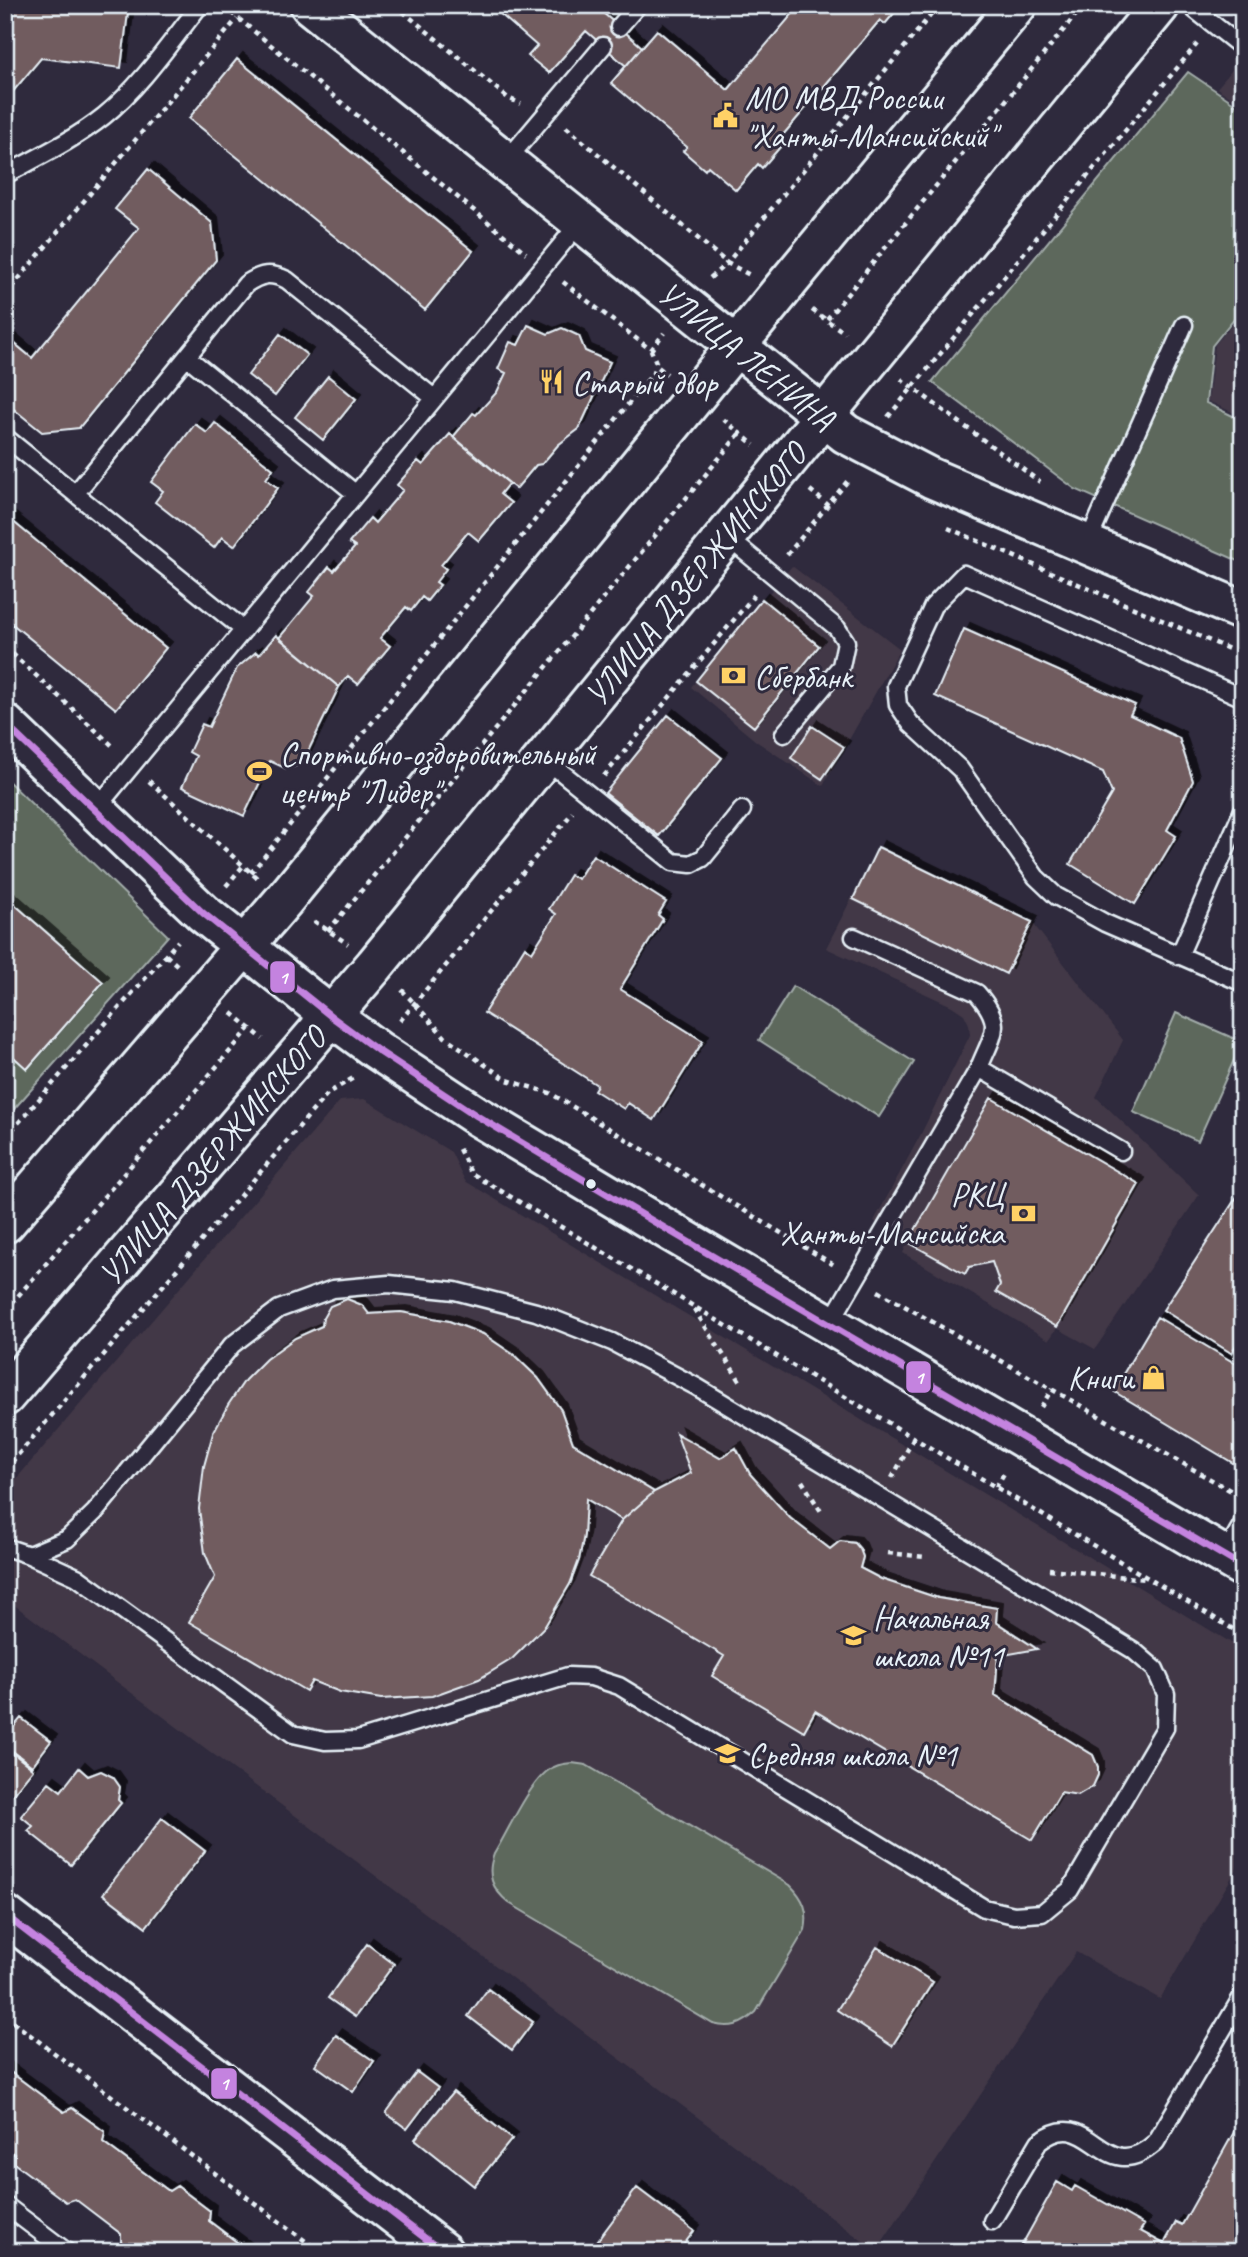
<svg xmlns="http://www.w3.org/2000/svg" width="1248" height="2257" viewBox="0 0 1248 2257" font-family="Caveat,sans-serif">
	<defs>
		<filter id="shadow"><feDropShadow dx="6" dy="-6" stdDeviation="0" flood-color="#0009"/></filter>
	</defs>
	<rect width="100%" height="100%" fill="#2f2a3d"/>
	<filter id="ink" filterUnits="userSpaceOnUse"><feTurbulence type="fractalNoise" baseFrequency=".0143" numOctaves="2"/><feDisplacementMap in="SourceGraphic" scale="14" xChannelSelector="R" yChannelSelector="G"/><feConvolveMatrix kernelMatrix="1 2 1 2 8 2 1 2 1" color-interpolation-filters="sRGB"/></filter>
	<g filter="url(#ink)">
		<path fill="#433947" d="M1243,57V106L1217,88Z
			M1243,311V417L1208,401L1215,345Z
			M792,566L900,649L823,786L756,741L691,687Z
			M878,847L1031,921L1123,1040L1096,1097L1199,1195L1095,1349L1057,1328L1049,1340L903,1253L908,1241L874,1221L921,1134L970,1035L969,1024L964,1014L952,1006L826,948Z
			M364,1099L451,1152L465,1181L1243,1650V1858L1160,1999L1076,1952L876,2251L5,1598V1492L340,1101Z"/>
		<path fill="#5d685c" stroke="#a2acaa" stroke-width="2" d="M1188,72L1243,109V307L1212,346L1206,403L1243,421V563L1075,489L932,382Z
			M5,778L168,936L5,1119V1073L17,1059L28,1068L103,982L5,896Z
			M793,986L914,1062L879,1117L759,1040Z
			M1176,1013L1242,1042L1198,1141L1133,1112Z
			M572,1763L586,1765L790,1885C804,1899 809,1911 805,1930L756,2012C742,2025 731,2029 713,2024L509,1903C492,1889 486,1875 494,1854C508,1831 527,1788 546,1772C554,1765 562,1764 572,1763Z"/>
		<path fill="#715c5e" stroke="#e8f1f8" stroke-width="2" filter="url(#shadow)" d="M5,5H129L121,68L41,58L5,101Z
			M490,5H594L642,47L626,66L586,31L549,73L528,56L537,46Z
			M800,5H901L885,24L880,20L777,142L781,146L762,168L758,164L736,190L708,166L705,170L683,151L687,147L611,83L657,30L728,90Z
			M237,59L473,251L425,310L189,118Z
			M148,169L212,223L216,260L79,428L42,432L5,402V344L9,339L32,358L139,228L115,209Z
			M528,325L548,334L562,328L579,336L585,351L610,362L579,429L558,445L542,464L536,465L516,489L453,437L473,413L476,415L497,392L506,373L498,369L510,342L518,345Z
			M280,334L307,355L275,396L248,375Z
			M328,376L356,399L323,440L295,417Z
			M215,423L273,469L266,479L278,488L234,546L222,537L214,548L155,502L163,491L151,482L195,424L207,433Z
			M450,434L509,483L500,494L511,503L479,541L468,532L441,565L446,569L436,582L440,585L427,601L422,597L411,611L406,607L380,638L390,646L358,684L348,676L339,687L279,638L314,596L309,592L329,567L334,571L355,547L349,543L370,518L375,523L403,490L397,485L418,461L423,465Z
			M5,515L166,648L116,709L5,618Z
			M762,599L819,646L754,727L696,681Z
			M964,629L1135,705L1130,715L1179,738L1193,781L1167,830L1176,836L1135,904L1070,864L1112,793L1103,772L935,696Z
			M276,635L339,687L302,764L287,769L270,761L244,816L182,787L196,756L189,752L202,724L209,727L237,668L256,652L259,655Z
			M668,715L722,758L659,836L605,793Z
			M812,726L844,747L822,779L791,758Z
			M878,847L1032,922L1006,974L853,899Z
			M593,855L666,902L658,915L663,919L620,989L703,1041L654,1120L628,1103L624,1109L594,1090L597,1085L484,1013L525,947L532,952L556,914L549,909L570,875L578,879Z
			M5,896L103,982L27,1069L5,1049Z
			M991,1098L1139,1184L1057,1327L996,1292L1000,1285L992,1262L969,1267L965,1274L908,1242Z
			M1240,1192L1243,1194V1335L1231,1353L1163,1310Z
			M347,1299L362,1305L369,1314L401,1312L449,1321L483,1334L514,1355L538,1378L561,1410L573,1443L654,1492L622,1520L586,1499L584,1535L579,1560L570,1584L545,1626L512,1659L479,1679L432,1696L381,1699L340,1692L312,1681L306,1691L189,1622L215,1577L205,1553L199,1509L204,1466L213,1433L228,1405L245,1380L266,1359L295,1338L322,1326L323,1318L330,1306Z
			M1157,1317L1243,1368V1469L1113,1391Z
			M676,1433L720,1458L736,1448L750,1474L790,1518L830,1549L840,1541L855,1543L860,1549L863,1557L860,1568L881,1579L938,1598L997,1608L996,1622L1037,1649L998,1656L995,1695L1093,1755L1098,1767V1775L1093,1786L1078,1795L1061,1792L1032,1840L815,1711L804,1731L712,1676L724,1656L589,1576L622,1520L654,1492L691,1473Z
			M21,1718L51,1741L32,1766L5,1745V1737Z
			M5,1747L33,1769L5,1804Z
			M79,1768L88,1776L101,1771L113,1777L120,1787L118,1800L121,1803L71,1865L28,1831L33,1826L21,1816L49,1782L61,1791Z
			M162,1818L205,1851L146,1927L103,1894Z
			M367,1944L394,1964L355,2017L328,1998Z
			M877,1947L933,1982L892,2046L837,2010Z
			M488,1989L533,2022L512,2050L468,2016Z
			M336,2035L374,2061L353,2092L315,2065Z
			M5,2068L64,2112L72,2108L105,2132L103,2142L169,2191L177,2186L210,2211L209,2221L250,2252H130L121,2245V2234L75,2199L66,2202L15,2164V2155L5,2147Z
			M417,2072L438,2088L407,2129L386,2113Z
			M453,2092L512,2139L474,2186L415,2139Z
			M1243,2116V2252H1023L1019,2250L1057,2182L1072,2191L1075,2186L1144,2225L1140,2231L1164,2244L1176,2222L1182,2225Z
			M637,2188L694,2231L678,2252H589Z"/>
		<g fill="none" stroke-linecap="round" stroke-linejoin="round">
			<defs>
				<path id="service" d="M1189,5L1243,48
					M619,27L638,5
					M506,161L603,46
					M5,175C38,157 74,140 104,116C141,86 170,43 200,5
					M187,357L356,494
					M5,437L244,630
					M76,493L246,284C261,274 270,272 287,280L434,398
					M727,537L837,628L846,642L841,666L784,734
					M1087,544L1184,325
					M1243,698L964,574L933,606L896,686L898,705L911,724L960,769L1036,877L1056,896L1105,923L1243,983
					M545,759L673,862L691,864L703,858L742,810
					M95,810L581,221
					M1179,956L1243,810
					M979,1068L1121,1151
					M829,1325L979,1068C993,1033 1005,1025 977,993L854,937
					M5,1547L29,1555L77,1577L293,1734L325,1741L358,1740L568,1676L591,1677L619,1686L984,1908L1014,1915L1042,1913L1070,1890L1165,1728L1166,1694L1155,1669L1133,1650L697,1387L612,1342L536,1312L455,1291L389,1284L333,1289L279,1309L232,1345L95,1512L67,1539L29,1555
					M1224,1555L1243,1523
					M5,2205L67,2252
					M992,2221L1039,2142C1091,2101 1102,2191 1156,2142L1243,1995"/>
				<g id="tertiary">
					<path id="s1" d="M310,5L846,434L931,478L1243,611"/>
					<path d="M5,724L203,913L332,1017L377,1050L477,1116L651,1220L1243,1567"/>
					<path d="M5,1915L443,2252"/>
				</g>
				<g id="secondary">
					<path d="M5,1223L284,900L781,291L1017,5"/>
					<path id="s2" d="M5,1396L375,965L1160,5"/>
				</g>
			</defs>
			<use href="#service" stroke="#e8f1f8" stroke-width="21"/>
			<use href="#tertiary" stroke="#e8f1f8" stroke-width="44"/>
			<use href="#secondary" stroke="#e8f1f8" stroke-width="44"/>
			<path stroke="#e8f1f8" stroke-width="4.5" stroke-dasharray="5 5" stroke-linecap="butt" d="M395,5L508,98L521,104
				M223,6L526,253
				M566,127L727,263L750,275
				M710,278L727,263L939,5
				M563,282L651,350L658,367L667,374
				M5,295L237,19
				M812,310L845,333
				M827,319L1084,5
				M651,350L664,333
				M901,379L1040,482
				M888,417L1197,44
				M723,419L754,445
				M810,490L828,505
				M948,528L1243,655
				M787,555L850,478
				M5,647L115,748
				M604,776L757,592
				M149,781L257,878
				M251,873L658,367
				M226,886L243,866
				M314,921L348,944
				M328,931L740,433
				M166,955L178,966
				M402,990L445,1037L507,1080L550,1093L834,1265
				M232,1013L263,1039
				M400,1021L573,812
				M5,1138L178,941
				M459,1149L471,1173L1243,1635
				M878,1291L1242,1497
				M694,1309L742,1384
				M5,1311L250,1028
				M1041,1407L1052,1389
				M5,1470L328,1093L355,1077
				M892,1478L914,1438
				M802,1481L822,1513
				M996,1487L1006,1470
				M888,1553L926,1557
				M1049,1569L1145,1579
				M5,2016L320,2252"/>
			<use href="#service" stroke="#2f2a3d" stroke-width="16"/>
			<use href="#tertiary" stroke="#2f2a3d" stroke-width="38"/>
			<use href="#secondary" stroke="#2f2a3d" stroke-width="38"/>
			<defs>
				<path id="bus-1" d="M5,724L203,913L332,1017L377,1050L477,1116L651,1220L1243,1567
					M5,1915L443,2252"/>
			</defs>
			<use href="#bus-1" stroke="#2f2a3d" stroke-width="12"/>
			<use href="#bus-1" stroke="#c483df" stroke-width="7"/>
		</g>
	</g>
	<defs>
		<symbol id="civic-bare" viewBox="-9 -9 18 18"><path d="M-.6-6.5H3V-4.5H.6V-3L4-1V1h2V6H-6V1h2V-1L-.6-3ZM-1.2 2.5V6h2.4V2.5Z" fill="#ffd166" stroke="#2f2a3d" stroke-width="2.5" paint-order="stroke"/></symbol>
		<symbol id="restaurant-bare" viewBox="-9 -9 18 18"><path d="M-5-6h1v4h1v-4h1v4h1v-4h1v5L-1.5 .5V6h-2V.5L-5-1ZM5-6V6H3V1.5H1.5Q1.5-4 5-6Z" fill="#ffd166" stroke="#2f2a3d" stroke-width="2.5" paint-order="stroke"/></symbol>
		<symbol id="bank-bare" viewBox="-9 -9 18 18"><path d="M-6-4H6V4H-6ZM0-2.3a2.3 2.3 0 1 0 0 4.6a2.3 2.3 0 1 0 0-4.6Z" fill="#ffd166" stroke="#2f2a3d" stroke-width="2.5" paint-order="stroke"/></symbol>
		<symbol id="stadium-bare" viewBox="-9 -9 18 18"><path d="M0-5a6.5 5 0 1 0 0 10a6.5 5 0 1 0 0-10ZM-3.5-1.8h7v3.6h-7Z" fill="#ffd166" stroke="#2f2a3d" stroke-width="2.5" paint-order="stroke"/></symbol>
		<symbol id="shop-bare" viewBox="-9 -9 18 18"><path d="M-5-2.5h2.3a2.7 3.5 0 0 1 5.4 0H5L5.5 6h-11ZM-1.5-2.5h3a1.5 2.3 0 0 0-3 0Z" fill="#ffd166" stroke="#2f2a3d" stroke-width="2.5" paint-order="stroke"/></symbol>
		<symbol id="school-bare" viewBox="-9 -9 18 18"><path d="M0-5L7-2L0 1L-7-2ZM-4 1L0 2.5L4 1V4Q0 6-4 4Z" fill="#ffd166" stroke="#2f2a3d" stroke-width="2.5" paint-order="stroke"/></symbol>
	</defs>
	<g fill-rule="evenodd">
		<use href="#civic-bare" x="708" y="98" width="35" height="35"/>
		<use href="#restaurant-bare" x="534" y="364" width="35" height="35"/>
		<use href="#bank-bare" x="716" y="658" width="35" height="35"/>
		<use href="#stadium-bare" x="242" y="754" width="35" height="35"/>
		<use href="#bank-bare" x="1006" y="1196" width="35" height="35"/>
		<use href="#shop-bare" x="1136" y="1360" width="35" height="35"/>
		<use href="#school-bare" x="836" y="1618" width="35" height="35"/>
		<use href="#school-bare" x="710" y="1736" width="35" height="35"/>
	</g>
	<circle fill="#e8f1f8" stroke="#2f2a3d" stroke-width="2.5" cx="591" cy="1184" r="6"/>
	<g text-anchor="middle" stroke-width="6" stroke-linejoin="round" paint-order="stroke">
		<g font-size="33" fill="#e8f1f8" stroke="#2f2a3d" text-anchor="start">
			<text x="745" y="109">МО МВД России<tspan x="745" dy="38">"Ханты-Мансийский"</tspan></text>
			<text x="572" y="394">Старый двор</text>
			<text x="754" y="688">Сбербанк</text>
			<text x="280" y="765">Спортивно-оздоровительный<tspan x="280" dy="38">центр "Лидер"</tspan></text>
			<text x="1004" y="1206" text-anchor="end">РКЦ<tspan x="1004" dy="38">Ханты-Мансийска</tspan></text>
			<text x="1134" y="1389" text-anchor="end">Книги</text>
			<text x="873" y="1629">Начальная<tspan x="873" dy="38">школа №11</tspan></text>
			<text x="748" y="1766">Средняя школа №1</text>
		</g>
		<g font-size="33" fill="#e8f1f8" stroke="#2f2a3d">
			<text dy="12" stroke="none"><textPath href="#s1" startOffset="560">УЛИЦА ЛЕНИНА</textPath></text>
			<text dy="12" stroke="none"><textPath href="#s2" startOffset="1073">УЛИЦА ДЗЕРЖИНСКОГО</textPath></text>
			<text dy="12" stroke="none"><textPath href="#s2" startOffset="317">УЛИЦА ДЗЕРЖИНСКОГО</textPath></text>
		</g>
	</g>
	<g stroke="#2f2a3d" stroke-width="2.5">
		<rect x="269" y="960" width="27" height="34" rx="7" fill="#c483df"/>
		<rect x="905" y="1360" width="27" height="34" rx="7" fill="#c483df"/>
		<rect x="210" y="2067" width="28" height="33" rx="7" fill="#c483df"/>
	</g>
	<g font-size="19" text-anchor="middle" font-weight="bold" fill="#fff">
		<text x="283" y="984">1</text>
		<text x="919" y="1384">1</text>
		<text x="224" y="2090">1</text>
	</g>
	<rect width="1248" height="2257" fill="none" stroke="#2f2a3d" stroke-width="28"/>
	<rect x="14" y="14" width="1220" height="2229" fill="none" stroke="#e8f1f8" stroke-width="2.5" filter="url(#ink)"/>
</svg>
